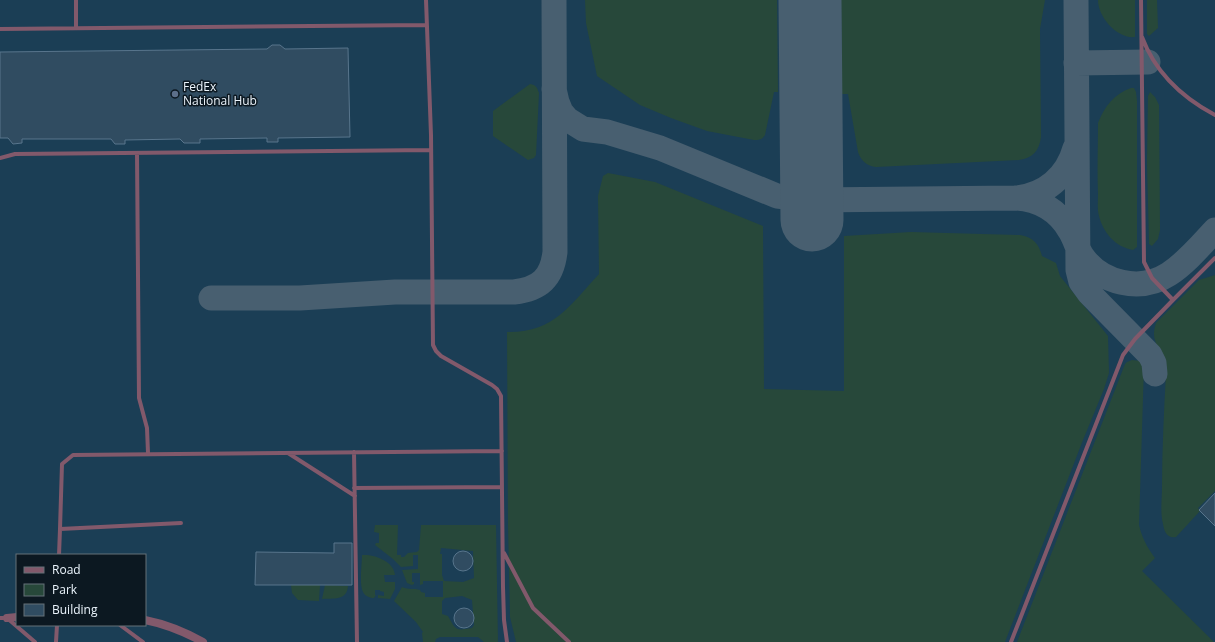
<svg xmlns="http://www.w3.org/2000/svg" width="1215" height="642" viewBox="0 0 1215 642" font-family="'Open Sans',sans-serif">
	<rect width="100%" height="100%" fill="#163145"/>
	<path fill="#1b3e55" fill-rule="evenodd" d="M0,0H1215V642H0ZM17,555H145V625H17Z"/>
	<path fill="#27483a" fill-rule="evenodd" d="M585,0H777L778,92H774L765,135C762,140 759,140 754,140L707,131L671,118L640,105L597,76L586,23Z
		M841,0H1045L1040,29L1041,137C1039,151 1033,158 1019,160L876,167C867,166 861,161 858,152L848,94H842Z
		M1098,0H1135V37C1117,39 1098,17 1098,0Z
		M1147,0H1157L1158,28L1149,36L1147,34Z
		M530,84C536,85 537,87 539,93L536,155L534,158L528,160L493,136V111Z
		M1131,88H1134L1136,92L1137,101V247L1133,250C1115,247 1103,232 1099,216C1097,209 1098,201 1098,194C1097,170 1098,147 1098,123C1104,107 1114,94 1131,88Z
		M1150,92L1155,97L1159,105L1160,230L1158,239L1152,246L1149,244L1147,163L1148,96Z
		M608,173L655,182L763,226L764,389L844,391V236L911,232L1020,235C1033,237 1039,244 1042,256L1056,263L1060,276L1108,336L1109,373L1104,389L1083,440L1005,642H516L510,617L508,525L507,332C554,333 570,305 599,274L598,196L603,176Z
		M1215,275V491L1198,508L1200,511L1176,537C1167,539 1164,531 1163,524C1160,512 1162,499 1162,487C1162,449 1164,411 1166,373C1165,369 1165,364 1163,360C1159,345 1150,341 1156,323L1199,280Z
		M1132,360L1141,361L1144,366L1139,525C1142,538 1147,547 1155,558L1142,571L1214,642H1017L1125,364L1127,362Z
		M375,525H398L397,555H401V557H404L408,553L417,552L419,550L421,525H496L498,642H484L478,637H440L436,639L435,642H423L422,633L423,632L416,622L394,601L402,587C409,590 414,588 420,590L421,592L425,593V597H443V581H423V584L420,585V573H412V582H414V584L412,585L407,583L402,570L418,569V555H413V566L401,567L393,559L375,545L376,543H379V533L374,532ZM441,548L473,551L474,578L463,582L444,581L442,575V554H440ZM462,596L472,600L474,625L472,628C455,631 456,630 448,616L442,614V601L445,598Z
		M362,555C374,554 394,561 395,575H384L385,582H395V589L390,599L378,598V595L384,596V592L380,591V590H375V595H376L374,598C370,598 365,596 363,592C359,585 362,564 362,555Z
		M291,585H320L319,601L298,600L292,593Z
		M325,585L348,586C347,601 333,598 322,599Z"/>
	<g fill="none" stroke-linecap="round" stroke-linejoin="round">
		<path stroke="#485f70" stroke-width="25" d="M1076,0L1078,270L1081,282L1089,293L1150,355L1154,363L1155,374
			M1076,63L1148,62
			M554,89L557,102L561,112L567,119L583,129L607,132L660,148L777,196L812,200L1016,198C1039,199 1059,211 1070,231C1075,239 1077,248 1082,256C1101,283 1140,293 1169,274C1186,263 1201,245 1215,230
			M1016,198C1045,195 1067,177 1075,148
			M211,298H300L395,292H514C540,289 552,278 555,252L554,0"/>
		<path stroke="#485f70" stroke-width="63" d="M810,0L812,220"/>
	</g>
	<path fill="#304c61" stroke="#58758c" d="M272,45H280L285,49L348,48L350,137L278,138V142H267V138L200,139V143H184L180,139L125,140V144H115L111,139H22V143L13,144L8,138H0V52L267,49Z
		M1215,493V526L1199,510Z
		M334,543H352V585H255L256,552L334,553Z
		M453 561a10 10 0 1 1 20 0a10 10 0 1 1-20 0Z
		M454 618a10 10 0 1 1 20 0a10 10 0 1 1-20 0Z"/>
	<g fill="none" stroke-linecap="round" stroke-linejoin="round">
		<path stroke="#82596b" stroke-width="4" d="M426,0L431,135L433,345L436,351L441,356L492,385L497,389L501,396L503,587L504,620L507,642
			M76,28V0
			M0,29L426,25
			M1142,37C1155,72 1183,98 1215,115
			M137,153L139,398L147,428L148,453
			M0,158L15,154L431,150
			M1173,300L1215,258
			M354,452L357,642
			M288,453L355,496
			M354,488L502,487
			M181,523L60,529L62,464L73,455L502,451
			M504,553L533,608L569,642
			M59,555L60,529
			M0,618H7L35,642
			M120,625L143,642
			M56,642L57,625
			M1011,642L1123,355L1135,339L1173,300L1152,278L1144,262L1141,0"/>
		<path stroke="#82596b" stroke-width="8" d="M7,618L17,617
			M145,620C165,624 185,632 203,642"/>
	</g>
	<circle fill="#5c6f8a" stroke="#0c1821" stroke-width="1.5" cx="175" cy="94" r="4"/>
	<g text-anchor="middle" stroke-width="3" stroke-linejoin="round" paint-order="stroke">
		<g font-size="12" fill="#ebf4fc" stroke="#0c1821" text-anchor="start">
			<text x="183" y="91">FedEx<tspan x="183" dy="14">National Hub</tspan></text>
		</g>
	</g>
	<rect x="16" y="554" width="130" height="72" fill="#0c1821" stroke="#657079"/>
	<rect x="24" y="567" width="20" height="6" fill="#82596b" stroke="#657079"/>
	<text x="52" y="574" font-size="12" fill="#ebf4fc">Road</text>
	<rect x="24" y="584" width="20" height="12" fill="#27483a" stroke="#657079"/>
	<text x="52" y="594" font-size="12" fill="#ebf4fc">Park</text>
	<rect x="24" y="604" width="20" height="12" fill="#304c61" stroke="#657079"/>
	<text x="52" y="614" font-size="12" fill="#ebf4fc">Building</text>
</svg>
